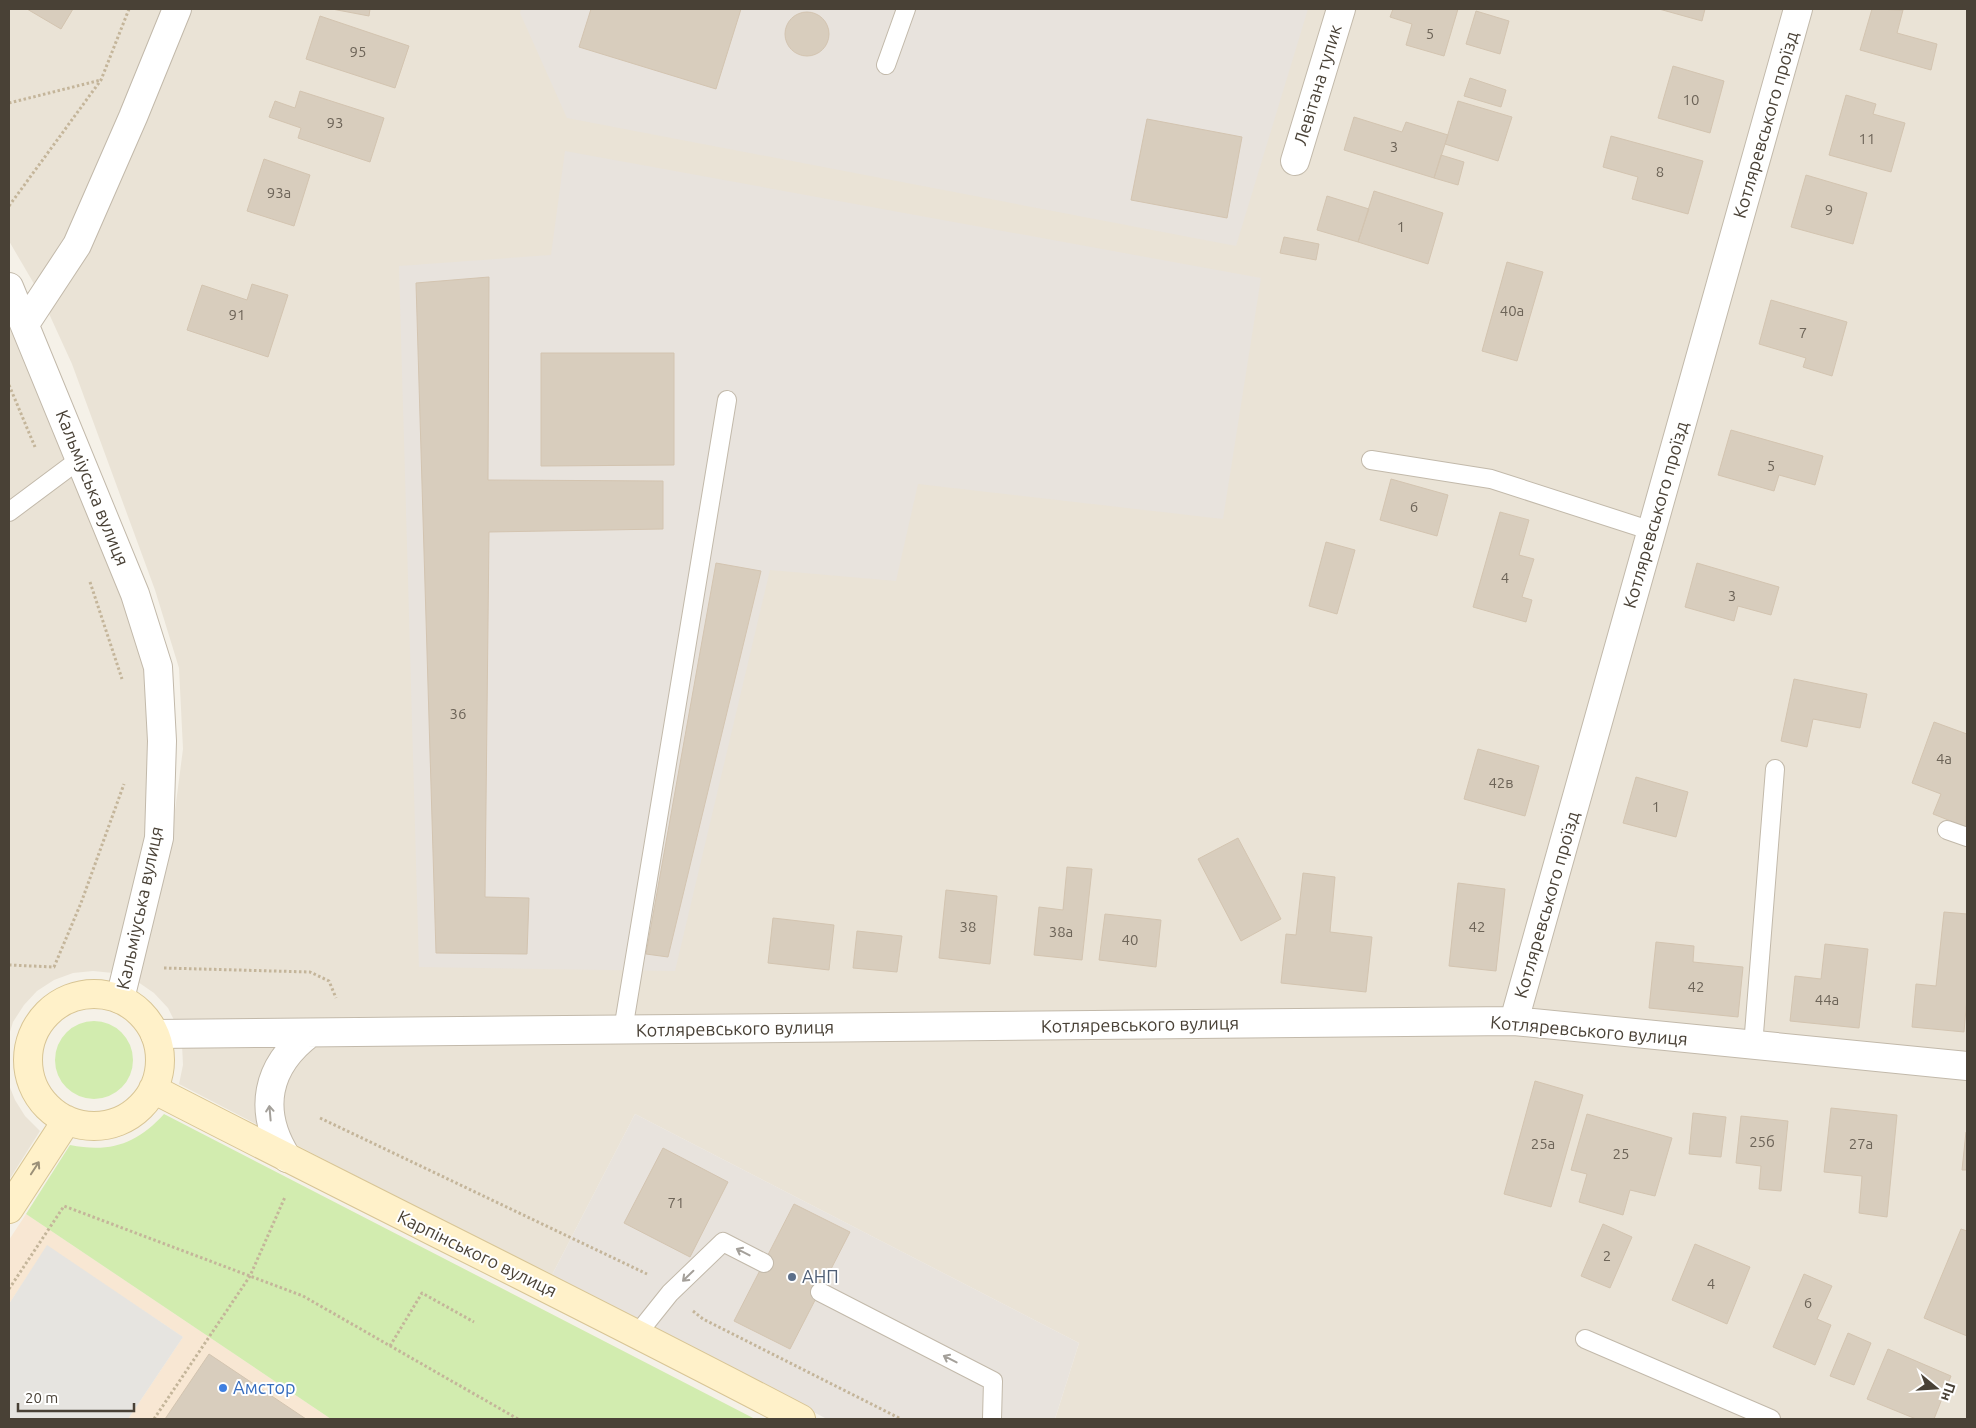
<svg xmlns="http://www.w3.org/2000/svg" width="1976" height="1428" viewBox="0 0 1976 1428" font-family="Ubuntu,sans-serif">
	<rect width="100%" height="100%" fill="#f5f1e8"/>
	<path fill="#eae3d6" d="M9,9H1967V1419H1055L1079,1343L635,1114L551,1277L179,1084L183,1065L182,1045L177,1026L168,1008L154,993L138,982L171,841L183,749L179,668L155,590L72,364L40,294L9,241Z
		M9,288L155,672L148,836L113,973L93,971L73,973L54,980L37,991L24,1005L13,1022L9,1035Z
		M9,1085L15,1100L25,1116L40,1131L9,1180Z"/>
	<path fill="#f8e7d3" d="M26,1214L331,1419H128L183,1337L47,1246L9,1304V1240Z"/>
	<path fill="#e8e3dd" d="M521,9H1308L1236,246L567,118L520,13Z
		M565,151L1261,278L1223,519L918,484L896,581L770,570L675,971L419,967L399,266L551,255Z
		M635,1114L1079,1343L1055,1419H827L551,1277Z"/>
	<path fill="#d2ecaf" d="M55 1060a39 39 0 1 1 78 0a39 39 0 1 1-78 0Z
		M164,1114L755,1419H331L26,1214L70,1145C110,1153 137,1144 164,1114Z"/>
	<path fill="#e6e4e0" d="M47,1245L183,1337L128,1419H9V1304Z"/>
	<path fill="#d8cdbd" stroke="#d3c4b0" d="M27,9H73L61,29Z
		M332,9H370L369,16Z
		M591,9H741L716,89L579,47Z
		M1393,9H1458L1444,56L1406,45L1412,24L1390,17Z
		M1659,9H1705L1702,21Z
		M1872,9L1903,10L1897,33L1937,44L1931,70L1860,50Z
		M1476,11L1509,21L1500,54L1466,44Z
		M785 34a22 22 0 1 1 44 0a22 22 0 1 1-44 0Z
		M320,16L409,46L395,88L306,59Z
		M1673,66L1724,81L1710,133L1658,118Z
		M1470,78L1506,90L1501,107L1464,96Z
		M300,91L384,118L370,162L298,138L301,128L269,117L275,101L295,108Z
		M1846,95L1876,104L1873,114L1905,123L1891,172L1829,155Z
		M1458,101L1512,117L1498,161L1445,144Z
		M1354,117L1402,132L1406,122L1448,135L1434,178L1344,150Z
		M1147,119L1242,137L1227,218L1131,200Z
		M1611,136L1703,161L1688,214L1632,199L1638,177L1603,167Z
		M1441,155L1464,162L1458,185L1434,178Z
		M264,159L310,175L294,226L247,211Z
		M1806,175L1867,193L1853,244L1791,227Z
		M1374,191L1443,213L1428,264L1358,242Z
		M1327,196L1369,209L1358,242L1317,230Z
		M1284,237L1319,244L1316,260L1280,253Z
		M1507,262L1543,272L1517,361L1482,351Z
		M489,277L488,480L663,481V529L489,532L485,897L529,898L527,954L436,953L416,283Z
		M252,284L288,295L268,357L187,330L202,285L247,300Z
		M1771,300L1847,322L1832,376L1803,367L1806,358L1759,344Z
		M541,353H674V465L541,466Z
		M1731,430L1823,456L1815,485L1779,475L1774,491L1718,475Z
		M1391,479L1448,495L1437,536L1380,520Z
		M1500,512L1529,520L1519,555L1534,559L1522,597L1532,600L1526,622L1473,607Z
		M1326,542L1355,550L1337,614L1309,606Z
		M716,563L761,571L668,957L646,954Z
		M1697,563L1779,587L1771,615L1738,606L1734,621L1685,607Z
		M1794,679L1867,694L1860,728L1813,719L1807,747L1781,741Z
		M1934,722L1967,734L1966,827L1933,814L1941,794L1912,783Z
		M1478,749L1539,766L1525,816L1464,799Z
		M1636,777L1688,792L1676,837L1623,823Z
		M1238,838L1281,919L1241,941L1198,859Z
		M1067,867L1092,869L1082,960L1034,955L1039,907L1063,910Z
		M1303,873L1335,877L1330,932L1372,937L1366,992L1281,983L1286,934L1296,935Z
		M1458,883L1505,889L1496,971L1449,966Z
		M946,890L997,896L990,964L939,958Z
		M1944,912L1967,914V997L1964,1032L1912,1027L1916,984L1936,986Z
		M1105,914L1161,920L1156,967L1099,960Z
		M773,918L834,925L829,970L768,963Z
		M857,931L902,936L897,972L853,968Z
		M1656,942L1694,946L1693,962L1743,967L1738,1017L1649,1008Z
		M1825,944L1868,949L1859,1028L1790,1021L1795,976L1821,979Z
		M1535,1081L1583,1095L1551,1207L1504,1194Z
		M1831,1108L1897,1115L1887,1217L1859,1213L1862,1176L1824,1172Z
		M1693,1113L1726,1117L1721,1157L1689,1154Z
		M1587,1114L1672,1138L1655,1196L1630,1190L1623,1215L1579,1202L1587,1174L1571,1170Z
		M1741,1116L1788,1121L1781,1191L1759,1189L1761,1166L1736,1163Z
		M1966,1132H1967V1170H1962Z
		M663,1148L728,1182L690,1257L624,1223Z
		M794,1204L850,1232L790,1349L734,1321Z
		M1603,1224L1632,1237L1610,1288L1581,1276Z
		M1961,1229L1967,1231V1336L1924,1318Z
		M1695,1244L1750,1267L1727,1324L1672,1300Z
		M1804,1274L1832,1286L1817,1319L1831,1325L1815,1365L1773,1347Z
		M1848,1333L1871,1343L1854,1385L1830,1376Z
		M1888,1349L1951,1376L1934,1419H1916L1867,1399Z
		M209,1354L306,1419H165Z"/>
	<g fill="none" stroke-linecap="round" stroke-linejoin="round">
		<defs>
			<path id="lane" d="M886,65L906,9
				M1371,460L1491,479L1652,531
				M9,512L80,459
				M1947,830L1967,837
				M623,1030L727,400
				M1753,1046L1775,769
				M820,1292L993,1381L992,1419
				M638,1333L670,1293L723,1242L764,1263
				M1585,1339L1771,1419"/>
			<path id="street" d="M1295,161L1341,9
				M9,287L135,594L158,667L162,741L159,838L120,999
				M25,324L77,245L133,117L177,9
				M1514,1021L1798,9
				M155,1034L1514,1021L1967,1066
				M287,1158C257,1111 266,1066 310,1033"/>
			<path id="secondary" d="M28 1060a66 66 0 1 1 132 0a66 66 0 1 1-132 0Z
				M153,1089C368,1200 586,1306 801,1419
				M9,1209L67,1120"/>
		</defs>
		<use href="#lane" stroke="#c2b9aa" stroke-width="20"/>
		<use href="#street" stroke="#c2b9aa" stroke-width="30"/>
		<use href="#secondary" stroke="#d8c595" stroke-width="30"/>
		<path stroke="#c4b59a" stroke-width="3" stroke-dasharray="2.5 2.5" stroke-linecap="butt" d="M9,103L101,80
			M9,206L101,80L129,9
			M9,385L35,447
			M90,582L122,679
			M9,965L54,967L81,903L124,784
			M164,968L310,972L329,981L336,998
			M320,1118L647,1274
			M9,1289L64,1206L303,1296L518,1419
			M693,1311L703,1319L901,1419
			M390,1346L422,1293L474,1322
			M154,1419L250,1276L285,1197"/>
		<use href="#lane" stroke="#fff" stroke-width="18"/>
		<use href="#street" stroke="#fff" stroke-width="28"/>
		<use href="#secondary" stroke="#fff1c9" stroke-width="28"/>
	</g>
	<defs><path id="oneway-shaft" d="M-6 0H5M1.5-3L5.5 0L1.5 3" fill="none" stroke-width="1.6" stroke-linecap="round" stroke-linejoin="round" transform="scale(1.25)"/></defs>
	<g stroke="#a4a09a">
		<use href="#oneway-shaft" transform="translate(270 1113) rotate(-95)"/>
		<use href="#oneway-shaft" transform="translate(743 1252) rotate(-153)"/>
		<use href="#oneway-shaft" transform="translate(688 1276) rotate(136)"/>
		<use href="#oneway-shaft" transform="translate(950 1359) rotate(-153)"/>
	</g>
	<use stroke="#9b9078" href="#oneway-shaft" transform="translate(35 1168) rotate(-57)"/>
	<circle fill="#5c6f8a" stroke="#fff" stroke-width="2" cx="792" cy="1277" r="5"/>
	<circle fill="#3f7fe0" stroke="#fff" stroke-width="2" cx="223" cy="1388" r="5"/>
	<g text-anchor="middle" stroke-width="4" stroke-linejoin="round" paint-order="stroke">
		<g font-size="15" fill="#6d6458">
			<text x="1430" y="39">5</text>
			<text x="358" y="57">95</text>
			<text x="1691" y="105">10</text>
			<text x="335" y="128">93</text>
			<text x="1867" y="144">11</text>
			<text x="1394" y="152">3</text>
			<text x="1660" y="177">8</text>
			<text x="279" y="198">93а</text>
			<text x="1829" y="215">9</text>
			<text x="1401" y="232">1</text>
			<text x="1512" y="316">40а</text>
			<text x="237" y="320">91</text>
			<text x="1803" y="338">7</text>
			<text x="1771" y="471">5</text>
			<text x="1414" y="512">6</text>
			<text x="1505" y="583">4</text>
			<text x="1732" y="601">3</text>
			<text x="458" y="719">36</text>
			<text x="1944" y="764">4а</text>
			<text x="1501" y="788">42в</text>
			<text x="1656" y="812">1</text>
			<text x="968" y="932">38</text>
			<text x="1477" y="932">42</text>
			<text x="1061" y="937">38а</text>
			<text x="1130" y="945">40</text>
			<text x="1696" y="992">42</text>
			<text x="1827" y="1005">44а</text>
			<text x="1762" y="1147">25б</text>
			<text x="1543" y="1149">25а</text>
			<text x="1861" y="1149">27а</text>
			<text x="1621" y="1159">25</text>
			<text x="676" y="1208">71</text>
			<text x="1607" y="1261">2</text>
			<text x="1711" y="1289">4</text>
			<text x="1808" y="1308">6</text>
		</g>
		<g font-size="18" fill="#494136" stroke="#fff">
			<text transform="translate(1318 85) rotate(-73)" y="6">Левітана тупик</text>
			<text transform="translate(1766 125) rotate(-74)" y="6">Котляревського проїзд</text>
			<text transform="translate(92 488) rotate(68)" y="6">Кальміуська вулиця</text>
			<text transform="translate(1656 515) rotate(-74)" y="6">Котляревського проїзд</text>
			<text transform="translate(1547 905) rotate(-74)" y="6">Котляревського проїзд</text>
			<text transform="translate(140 908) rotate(-78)" y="6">Кальміуська вулиця</text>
			<text transform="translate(1140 1025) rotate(-1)" y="6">Котляревського вулиця</text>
			<text transform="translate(735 1029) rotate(-1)" y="6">Котляревського вулиця</text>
			<text transform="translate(1589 1031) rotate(5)" y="6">Котляревського вулиця</text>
			<text transform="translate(477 1254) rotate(26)" y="6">Карпінського вулиця</text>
		</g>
		<g font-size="18" fill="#4e5e75" stroke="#fff" text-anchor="start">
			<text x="802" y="1283">АНП</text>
		</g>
		<g font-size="18" fill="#366cbe" stroke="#fff" text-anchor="start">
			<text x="233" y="1394">Амстор</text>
		</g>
	</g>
	<rect width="1976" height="1428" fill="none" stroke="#494136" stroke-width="20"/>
	<g transform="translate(1936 1388) rotate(108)" stroke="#ffffff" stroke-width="4" paint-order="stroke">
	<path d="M0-4L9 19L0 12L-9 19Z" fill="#494136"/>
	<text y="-8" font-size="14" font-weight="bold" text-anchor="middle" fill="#494136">Пн</text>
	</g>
	<path d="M18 1403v8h116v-8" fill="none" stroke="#494136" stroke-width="2.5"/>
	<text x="25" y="1403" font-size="15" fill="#494136" stroke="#ffffff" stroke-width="4" paint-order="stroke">20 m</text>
</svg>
